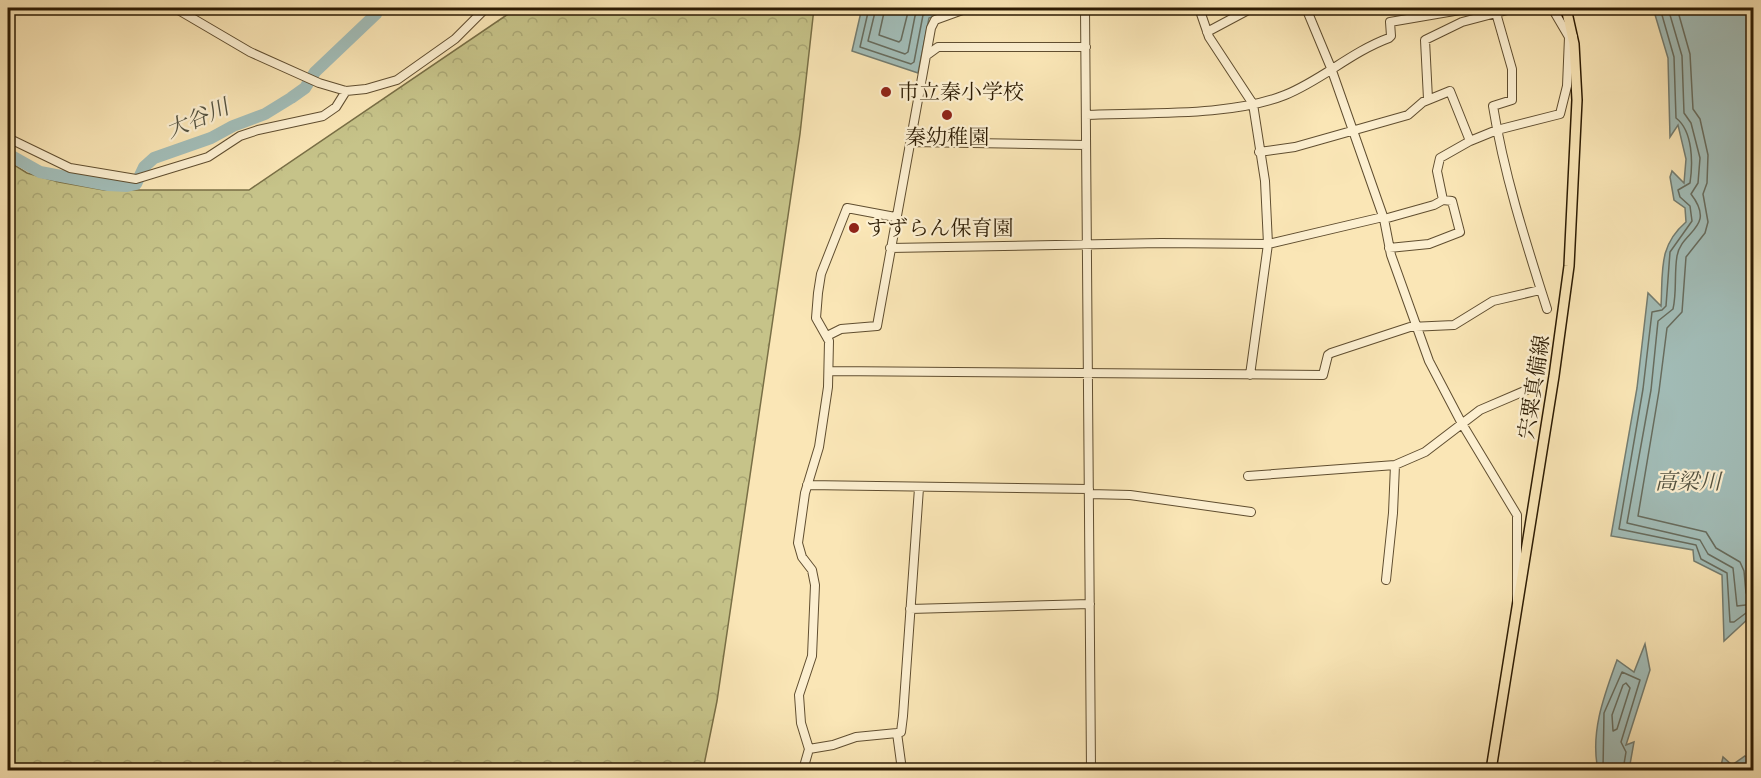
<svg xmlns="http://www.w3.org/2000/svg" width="1761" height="778" viewBox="0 0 1761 778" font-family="'Libre Bodoni','Noto Serif JP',serif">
	<defs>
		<pattern id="forest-crowns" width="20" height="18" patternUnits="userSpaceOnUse" patternTransform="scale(1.5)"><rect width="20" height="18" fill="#c6c389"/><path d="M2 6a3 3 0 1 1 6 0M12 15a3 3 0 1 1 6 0" fill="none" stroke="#aaa775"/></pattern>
	</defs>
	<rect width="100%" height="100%" fill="#fae6b6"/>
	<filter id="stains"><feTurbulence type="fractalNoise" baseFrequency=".00333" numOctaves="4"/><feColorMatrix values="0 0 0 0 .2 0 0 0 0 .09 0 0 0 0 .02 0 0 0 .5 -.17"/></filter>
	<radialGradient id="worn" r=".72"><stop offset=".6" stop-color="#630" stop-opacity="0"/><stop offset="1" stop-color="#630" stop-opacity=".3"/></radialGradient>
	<path fill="url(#forest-crowns)" stroke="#796f46" stroke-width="1.5" d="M517,8H814L800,134L717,701L703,770H8V161L27,173L59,182L104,190H249Z"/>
	<path fill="#a2bdb8" stroke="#737c70" stroke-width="1.5" d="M865,8H957L929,18L918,73L852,51L861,12Z
		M1653,8H1753L1754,618H1749L1724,641L1722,575L1694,561L1693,550L1611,536L1637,388L1648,293L1661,306C1663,271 1658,246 1686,222L1685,208L1674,200L1670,177L1672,171L1684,183L1686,159L1678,125L1670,137L1668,58Z
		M1645,644L1650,670L1626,745L1634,742L1629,770H1598C1590,732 1604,696 1617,660L1634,672Z
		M1745,756L1751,760L1749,770H1720L1723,757L1732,765Z"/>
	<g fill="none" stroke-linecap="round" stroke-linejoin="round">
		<path stroke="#676c5e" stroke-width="1.5" d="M869,8L860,47L911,64L914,62L923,15L940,8
			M876,8L868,41L905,54L908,52L915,16L920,8
			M885,8L879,35L899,42L901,40L909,8
			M1660,8L1674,57L1676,118C1693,131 1693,163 1690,183L1678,190L1680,197L1690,206L1692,221L1670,252L1666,306L1662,310L1652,312L1643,389L1619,529L1696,545L1701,559L1727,573L1730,622H1734L1746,613L1754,612
			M1668,8L1682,56L1684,113L1691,123L1700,158L1698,183L1691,194C1717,228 1681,231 1677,256C1674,274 1677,292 1673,309L1658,321L1651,390L1627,523L1700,540L1708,554L1733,568L1737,606L1754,604
			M1677,8L1690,54L1693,109L1700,119L1708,155L1707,183L1703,194L1708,222L1705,233L1686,257L1682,312L1667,328L1659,391L1638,516L1706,532L1716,548L1740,562L1744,571L1746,593L1754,595
			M1626,683L1630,688L1617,729L1613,731L1612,715L1623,685Z
			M1603,770L1604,713L1622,672L1640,680L1621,742L1626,752L1623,770"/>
		<path stroke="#a2bdb8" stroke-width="12" d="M8,154L40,172L108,185L127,186L136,184L144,167L154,158L211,138L233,126L265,114L291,98L305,88L315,72L376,14L379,8"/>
		<defs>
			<path id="minor" d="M175,8L250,52L319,83L346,91L366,89L397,80L455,39L486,8
				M1085,8L1091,770
				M1199,8L1209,37L1253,104L1265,181L1268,244L1250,375
				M1306,8L1331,68L1384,219L1391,255L1429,361L1461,422L1517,515V601
				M1552,8L1569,37
				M1496,13L1512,69V100L1493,106C1504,175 1526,243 1547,309
				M1207,32L1252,8
				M927,55L938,47H1086
				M1428,99L1425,40L1462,22L1515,8
				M1086,115C1146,112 1230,117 1285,95C1322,80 1351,52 1389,38L1391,36L1390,22L1460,10
				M8,138L70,168L136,179L208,157L240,136L258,130L323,116L336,107L346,91
				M911,142L1086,145
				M1259,152L1295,147L1408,115L1423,102L1450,91L1470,141
				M1384,219L1434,205L1443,200
				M890,248L1161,243L1268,244L1383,217
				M1389,248L1429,244L1460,232L1452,201L1443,200L1437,171L1440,158L1470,141L1497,130L1560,114L1567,86L1569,37H1573
				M827,336L841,329L877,326L931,28L935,20L968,8
				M829,371L1323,375L1328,355L1331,353L1410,327L1454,325L1493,301L1540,290
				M1248,476L1395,465L1425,452L1480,410L1536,386
				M807,485L1089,489
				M1089,494L1130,495L1251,512
				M1386,580L1393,513L1395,465
				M910,609L1090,604
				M809,749L801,723L799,695L812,656L815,585L812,570L802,557L798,543L805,493L819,447L828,387L829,341L816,318L818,293L821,274L847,208L895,217
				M803,770L809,749L833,745L856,737L897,733
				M902,770L897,733L901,732L903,716L919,488"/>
			<path id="major" d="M1491,770L1554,376L1569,266L1577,100L1574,44L1566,8"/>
		</defs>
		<use href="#minor" stroke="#604e30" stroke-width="10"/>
		<use href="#major" stroke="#2c1b03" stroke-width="12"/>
		<use href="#minor" stroke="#fcefd0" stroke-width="8"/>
		<use href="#major" stroke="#fae6b6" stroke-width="9"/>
	</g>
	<g fill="#8f2418" stroke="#fcefd0" stroke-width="2">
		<circle cx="886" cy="92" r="6"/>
		<circle cx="947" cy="115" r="6"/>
		<circle cx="854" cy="228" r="6"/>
	</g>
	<g text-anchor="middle" stroke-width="4.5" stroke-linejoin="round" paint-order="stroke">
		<g font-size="21" fill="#2c1b03" stroke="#fcefd0" text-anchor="start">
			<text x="898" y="99">市立秦小学校</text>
			<text x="947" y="144" text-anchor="middle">秦幼稚園</text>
			<text x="866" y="235">すずらん保育園</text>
		</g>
		<g font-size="21" fill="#2c1b03" stroke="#fcefd0">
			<text transform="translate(1534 387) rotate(-81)" y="7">宍粟真備線</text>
		</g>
		<g font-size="22" font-style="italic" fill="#555442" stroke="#fcefd0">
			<text transform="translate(197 118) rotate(-23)" y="8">大谷川</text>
			<text x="1688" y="489">高梁川</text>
		</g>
	</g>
	<rect width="1761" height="778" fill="none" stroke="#fae6b6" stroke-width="30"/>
	<rect x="9" y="9" width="1743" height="760" fill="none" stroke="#2c1b03" stroke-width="3"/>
	<rect x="15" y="15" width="1731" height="748" fill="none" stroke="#2c1b03" stroke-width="1.5"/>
	<rect width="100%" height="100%" filter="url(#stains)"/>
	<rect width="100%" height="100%" fill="url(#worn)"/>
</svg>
